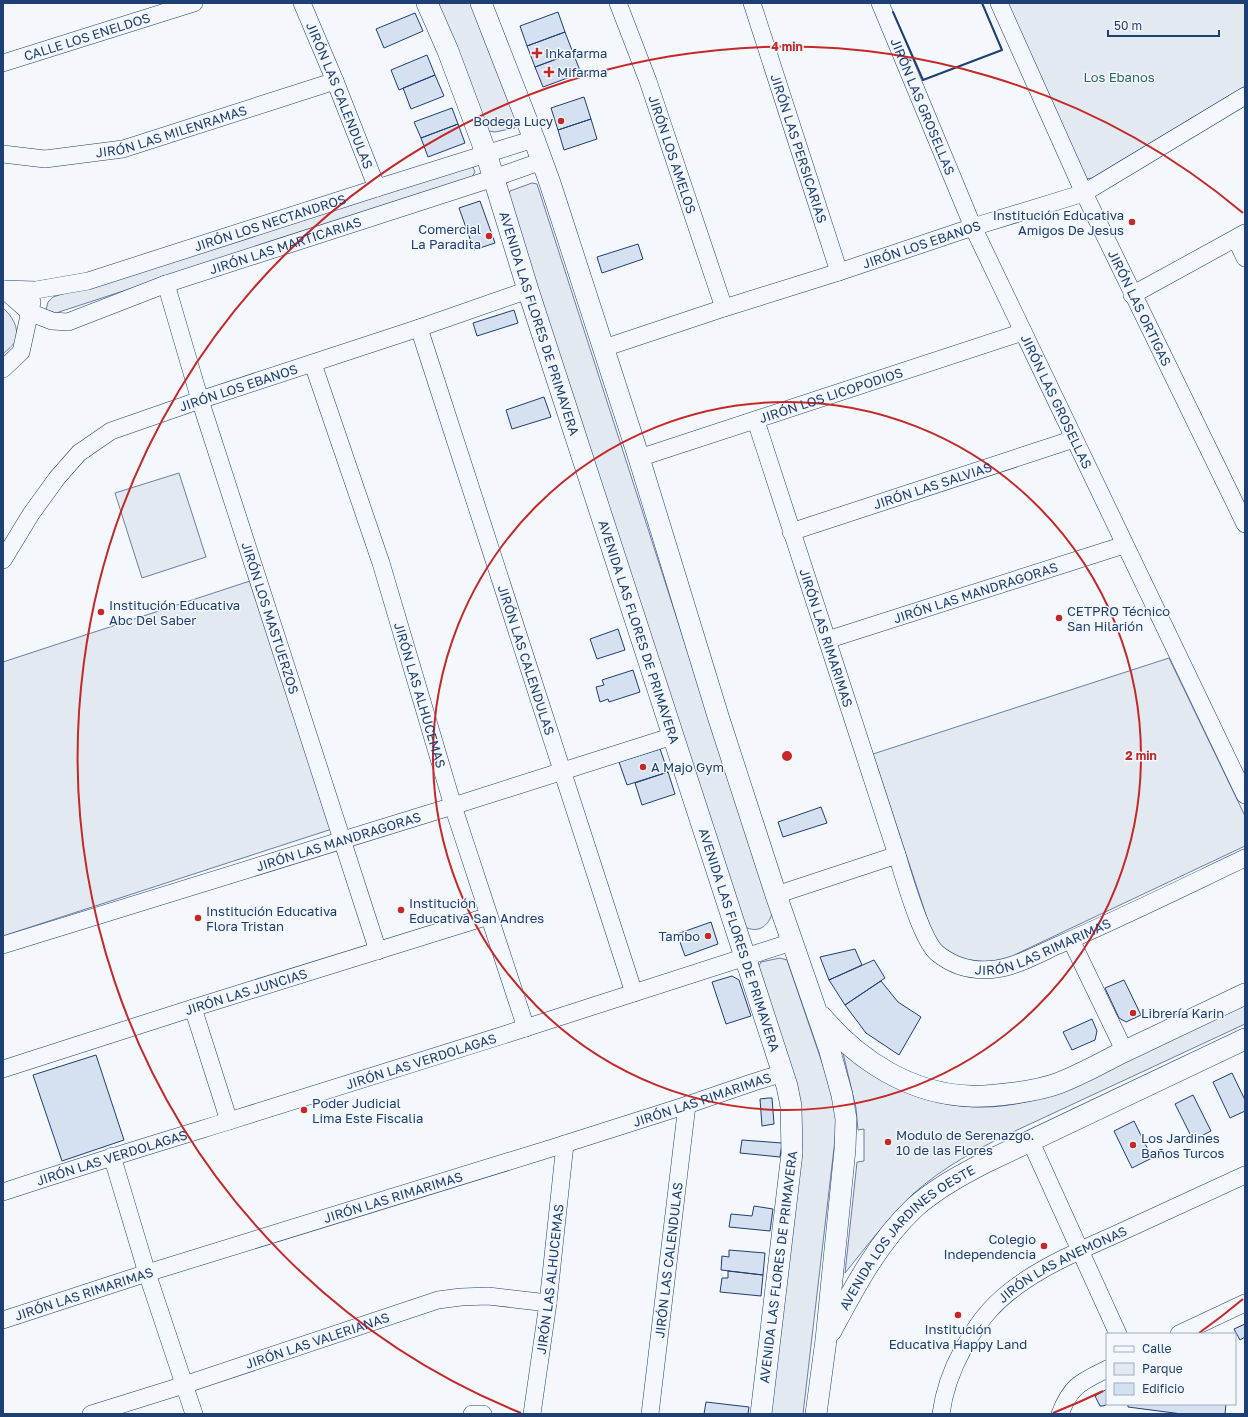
<svg xmlns="http://www.w3.org/2000/svg" width="1248" height="1417" viewBox="0 0 1248 1417" font-family="'Golos Text',sans-serif">
	<rect width="100%" height="100%" fill="#f4f7fb"/>
	<path fill="#e3e9f0" stroke="#687fa3" d="M436,3H472L518,118L515,128L495,132L488,131Z
		M1006,3H1245V86L1092,178L1083,179Z
		M469,165L473,167L475,172L472,177L56,313L46,310L48,302L53,297Z
		M532,183L537,184L772,914C767,929 755,934 742,925L508,196L510,191Z
		M3,308C12,316 19,327 16,340C14,345 7,350 3,354Z
		M179,473L206,557L142,578L115,493Z
		M250,581L332,829L3,936V662Z
		M1169,658L1245,816V846L1012,956C983,965 953,968 935,938C932,933 930,926 928,921L873,754Z
		M780,958L787,960L829,1083L836,1114V1131L803,1414H769L800,1153L758,968L761,962Z
		M1245,1005V1024L1015,1131C979,1148 943,1167 913,1194C888,1218 867,1246 845,1273L857,1162L864,1161V1129L858,1130L856,1108L843,1053C857,1064 872,1075 888,1084C926,1104 973,1112 1015,1104C1026,1102 1037,1099 1047,1096Z"/>
	<path fill="#d5e0f0" stroke="#1d3f73" d="M558,12L565,32L527,46L520,26Z
		M415,13L423,31L384,48L376,29Z
		M565,32L573,53L535,67L527,46Z
		M573,53L581,73L543,87L535,67Z
		M427,55L435,75L399,90L391,70Z
		M435,75L444,96L411,109L403,88Z
		M584,97L591,119L558,130L551,108Z
		M452,108L458,124L421,138L414,122Z
		M591,119L597,139L564,150L558,130Z
		M458,124L465,143L428,157L421,138Z
		M480,201L495,243L474,250L459,208Z
		M638,244L643,259L602,273L597,257Z
		M514,310L518,323L477,336L473,323Z
		M544,397L551,417L512,429L506,410Z
		M618,629L625,650L597,659L590,639Z
		M633,670L640,692L609,702L608,699L600,702L596,687L604,685L602,680Z
		M660,749L668,772L627,785L619,762Z
		M668,772L675,794L642,805L635,783Z
		M821,807L827,823L783,837L778,822Z
		M711,922L718,944L685,956L677,934Z
		M855,949L862,965L829,980L820,957Z
		M874,960L885,978L845,1005L829,980Z
		M732,976L739,980L751,1016L726,1024L712,982Z
		M1124,980L1141,1015L1126,1022L1119,1018L1105,988Z
		M881,981L898,1002L921,1017L899,1055L866,1033L845,1005Z
		M1092,1019L1097,1031L1095,1040L1072,1050L1063,1032Z
		M96,1055L124,1140L62,1161L33,1075Z
		M1232,1073L1245,1100V1111L1230,1118L1213,1082Z
		M1193,1095L1211,1131L1193,1140L1175,1104Z
		M768,1098H772L774,1124L762,1126L760,1099Z
		M1134,1121L1152,1158L1132,1168L1114,1131Z
		M742,1140L782,1143L780,1157L740,1153Z
		M754,1206L773,1209L770,1231L729,1227L731,1214L752,1216Z
		M729,1250L765,1253L763,1275L721,1270L722,1256L729,1257Z
		M728,1271L763,1275L761,1296L720,1292L722,1278H728Z
		M1245,1324V1337L1240,1340L1234,1329Z
		M1107,1389L1108,1404L1103,1406H1100L1095,1396Z
		M706,1402L749,1407L748,1414H704Z
		M1128,1404H1226L1225,1414H1182L1128,1407Z"/>
	<g fill="none" stroke-linecap="round" stroke-linejoin="round">
		<defs>
			<g id="minor">
				<path id="s1" d="M302,3L335,81L377,188"/>
				<path id="s2" d="M618,3L648,81L724,308"/>
				<path id="s3" d="M752,3L839,272"/>
				<path id="s4" d="M880,3L973,227L1245,795"/>
				<path id="s5" d="M999,3L1084,193L1245,524"/>
				<path id="s6" d="M3,63L194,3"/>
				<path id="s7" d="M3,154L45,159L123,149L335,81"/>
				<path d="M1236,239L1245,258"/>
				<path id="s8" d="M166,284L200,400L378,951"/>
				<path id="s9" d="M3,289L29,312L52,321L68,322L166,284L494,178L542,161"/>
				<path id="s10" d="M3,289L36,290L88,281L377,188L534,139"/>
				<path d="M1132,295L1245,233"/>
				<path id="s11" d="M419,328L634,993"/>
				<path id="s12" d="M604,348L724,308L839,272L973,227L1084,193L1245,96"/>
				<path id="s13" d="M313,364L381,563L453,806L526,1028"/>
				<path d="M3,369L21,352L32,302"/>
				<path id="s14" d="M756,421L897,855C904,877 921,939 937,953C954,967 974,972 996,969C1016,967 1042,952 1061,944C1123,917 1184,887 1245,858"/>
				<path id="s15" d="M639,458L1023,332"/>
				<path id="s16" d="M791,532L1074,439"/>
				<path id="s17" d="M3,560L31,514L57,478L79,453L111,431L200,400L419,328L528,290"/>
				<path id="s18" d="M827,640L1124,545"/>
				<path d="M776,895L897,855"/>
				<path d="M1071,940L1125,1052"/>
				<path id="s19" d="M3,945L453,806L673,736"/>
				<path d="M193,1008L229,1121"/>
				<path id="s20" d="M3,1069L193,1008L489,916"/>
				<path d="M1030,1140L1118,1334"/>
				<path d="M112,1156L147,1273L194,1414"/>
				<path id="s21" d="M3,1192C78,1167 154,1144 229,1121C417,1063 605,1003 792,942"/>
				<path id="s22" d="M3,1320L147,1273L552,1148L687,1105L754,1082L783,1073"/>
				<path d="M1179,1334L1245,1303"/>
				<path id="s23" d="M91,1414L184,1385L438,1300L461,1297L488,1296L548,1303"/>
				<path d="M472,1414H483"/>
				<path id="s24" d="M532,1414L548,1303L565,1144"/>
				<path id="s25" d="M650,1414L687,1105"/>
				<path id="s26" d="M941,1414C944,1391 952,1369 963,1349C971,1335 979,1322 989,1311C1023,1273 1075,1253 1121,1232C1162,1213 1204,1194 1245,1175"/>
				<path d="M1060,1414C1071,1385 1081,1382 1107,1369"/>
			</g>
			<g id="major">
				<path id="s27" d="M427,3L448,51L486,153L528,290L787,1086L791,1106L792,1153L761,1414"/>
				<path d="M481,3L534,139L550,183L639,458L718,716L776,895L829,1048L842,1095L846,1119L845,1149L826,1340L816,1414"/>
				<path d="M822,1017C859,1061 911,1094 970,1096C985,1097 1000,1095 1015,1093C1029,1091 1046,1088 1059,1083C1080,1075 1100,1064 1119,1054C1161,1034 1203,1014 1245,994"/>
				<path id="s28" d="M831,1331C854,1288 878,1242 914,1208C935,1189 961,1175 986,1162L1245,1039"/>
			</g>
		</defs>
		<use href="#minor" stroke="#1d3f73" stroke-width="18"/>
		<use href="#major" stroke="#1d3f73" stroke-width="22"/>
		<use href="#minor" stroke="#f4f7fb" stroke-width="17"/>
		<use href="#major" stroke="#f4f7fb" stroke-width="21"/>
		<path stroke="#1d3f73" stroke-width="2" d="M893,12L923,80L1002,50L982,3"/>
	</g>
	<g fill="none" stroke="#c62828" stroke-width="2">
		<circle cx="787" cy="756" r="354"/>
		<path d="M1243 1299A709 709 0 0 1 1199 1333M1103 1391A709 709 0 0 1 1053 1413M521 1413A709 709 0 1 1 1243 213"/>
	</g>
	<g fill="#c62828" stroke="#f4f7fb" stroke-width="1.5">
		<path d="M535 47h4v4h4v4h-4v4h-4v-4h-4v-4h4z"/>
		<path d="M547 66h4v4h4v4h-4v4h-4v-4h-4v-4h4z"/>
		<circle cx="561" cy="121" r="4"/>
		<circle cx="1132" cy="222" r="4"/>
		<circle cx="489" cy="236" r="4"/>
		<circle cx="101" cy="612" r="4"/>
		<circle cx="1059" cy="618" r="4"/>
		<circle cx="643" cy="767" r="4"/>
		<circle cx="401" cy="910" r="4"/>
		<circle cx="198" cy="918" r="4"/>
		<circle cx="708" cy="936" r="4"/>
		<circle cx="1133" cy="1013" r="4"/>
		<circle cx="304" cy="1110" r="4"/>
		<circle cx="888" cy="1142" r="4"/>
		<circle cx="1133" cy="1145" r="4"/>
		<circle cx="1044" cy="1246" r="4"/>
		<circle cx="958" cy="1315" r="4"/>
	</g>
	<g text-anchor="middle" stroke-width="3" stroke-linejoin="round" paint-order="stroke">
		<g font-size="13" fill="#1d3f73" stroke="#f4f7fb">
			<text dy="5" stroke="none"><textPath href="#s6" startOffset="88">CALLE LOS ENELDOS</textPath></text>
			<text dy="5" stroke="none"><textPath href="#s1" startOffset="100">JIRÓN LAS CALENDULAS</textPath></text>
			<text dy="5" stroke="none"><textPath href="#s4" startOffset="112">JIRÓN LAS GROSELLAS</textPath></text>
			<text dy="5" stroke="none"><textPath href="#s7" startOffset="172">JIRÓN LAS MILENRAMAS</textPath></text>
			<text dy="5" stroke="none"><textPath href="#s3" startOffset="153">JIRÓN LAS PERSICARIAS</textPath></text>
			<text dy="5" stroke="none"><textPath href="#s2" startOffset="161">JIRÓN LOS AMELOS</textPath></text>
			<text dy="5" stroke="none"><textPath href="#s10" startOffset="277">JIRÓN LOS NECTANDROS</textPath></text>
			<text dy="5" stroke="none"><textPath href="#s12" startOffset="334">JIRÓN LOS EBANOS</textPath></text>
			<text dy="5" stroke="none"><textPath href="#s9" startOffset="306">JIRÓN LAS MARTICARIAS</textPath></text>
			<text dy="5" stroke="none"><textPath href="#s5" startOffset="336">JIRÓN LAS ORTIGAS</textPath></text>
			<text dy="5" stroke="none"><textPath href="#s27" startOffset="340">AVENIDA LAS FLORES DE PRIMAVERA</textPath></text>
			<text dy="5" stroke="none"><textPath href="#s17" startOffset="305">JIRÓN LOS EBANOS</textPath></text>
			<text dy="5" stroke="none"><textPath href="#s15" startOffset="202">JIRÓN LOS LICOPODIOS</textPath></text>
			<text dy="5" stroke="none"><textPath href="#s4" startOffset="436">JIRÓN LAS GROSELLAS</textPath></text>
			<text dy="5" stroke="none"><textPath href="#s16" startOffset="149">JIRÓN LAS SALVIAS</textPath></text>
			<text dy="5" stroke="none"><textPath href="#s18" startOffset="156">JIRÓN LAS MANDRAGORAS</textPath></text>
			<text dy="5" stroke="none"><textPath href="#s8" startOffset="350">JIRÓN LOS MASTUERZOS</textPath></text>
			<text dy="5" stroke="none"><textPath href="#s27" startOffset="664">AVENIDA LAS FLORES DE PRIMAVERA</textPath></text>
			<text dy="5" stroke="none"><textPath href="#s14" startOffset="228">JIRÓN LAS RIMARIMAS</textPath></text>
			<text dy="5" stroke="none"><textPath href="#s11" startOffset="349">JIRÓN LAS CALENDULAS</textPath></text>
			<text dy="5" stroke="none"><textPath href="#s13" startOffset="348">JIRÓN LAS ALHUCEMAS</textPath></text>
			<text dy="5" stroke="none"><textPath href="#s19" startOffset="351">JIRÓN LAS MANDRAGORAS</textPath></text>
			<text dy="5" stroke="none"><textPath href="#s27" startOffset="988">AVENIDA LAS FLORES DE PRIMAVERA</textPath></text>
			<text dy="5" stroke="none"><textPath href="#s14" startOffset="677">JIRÓN LAS RIMARIMAS</textPath></text>
			<text dy="5" stroke="none"><textPath href="#s20" startOffset="255">JIRÓN LAS JUNCIAS</textPath></text>
			<text dy="5" stroke="none"><textPath href="#s21" startOffset="438">JIRÓN LAS VERDOLAGAS</textPath></text>
			<text dy="5" stroke="none"><textPath href="#s22" startOffset="733">JIRÓN LAS RIMARIMAS</textPath></text>
			<text dy="5" stroke="none"><textPath href="#s21" startOffset="114">JIRÓN LAS VERDOLAGAS</textPath></text>
			<text dy="5" stroke="none"><textPath href="#s22" startOffset="409">JIRÓN LAS RIMARIMAS</textPath></text>
			<text dy="5" stroke="none"><textPath href="#s28" startOffset="123">AVENIDA LOS JARDINES OESTE</textPath></text>
			<text dy="5" stroke="none"><textPath href="#s25" startOffset="155">JIRÓN LAS CALENDULAS</textPath></text>
			<text dy="5" stroke="none"><textPath href="#s26" startOffset="203">JIRÓN LAS ANEMONAS</textPath></text>
			<text transform="translate(778 1267) rotate(-83)" y="5">AVENIDA LAS FLORES DE PRIMAVERA</text>
			<text dy="5" stroke="none"><textPath href="#s24" startOffset="136">JIRÓN LAS ALHUCEMAS</textPath></text>
			<text dy="5" stroke="none"><textPath href="#s22" startOffset="85">JIRÓN LAS RIMARIMAS</textPath></text>
			<text dy="5" stroke="none"><textPath href="#s23" startOffset="238">JIRÓN LAS VALERIANAS</textPath></text>
		</g>
		<g font-size="13" fill="#1d3f73" stroke="#f4f7fb" text-anchor="start">
			<text x="545" y="58">Inkafarma</text>
			<text x="557" y="77">Mifarma</text>
			<text x="553" y="126" text-anchor="end">Bodega Lucy</text>
			<text x="1124" y="220" text-anchor="end">Institución Educativa<tspan x="1124" dy="15">Amigos De Jesus</tspan></text>
			<text x="481" y="234" text-anchor="end">Comercial<tspan x="481" dy="15">La Paradita</tspan></text>
			<text x="109" y="610">Institución Educativa<tspan x="109" dy="15">Abc Del Saber</tspan></text>
			<text x="1067" y="616">CETPRO Técnico<tspan x="1067" dy="15">San Hilarión</tspan></text>
			<text x="651" y="772">A Majo Gym</text>
			<text x="409" y="908">Institución<tspan x="409" dy="15">Educativa San Andres</tspan></text>
			<text x="206" y="916">Institución Educativa<tspan x="206" dy="15">Flora Tristan</tspan></text>
			<text x="700" y="941" text-anchor="end">Tambo</text>
			<text x="1141" y="1018">Librería Karin</text>
			<text x="312" y="1108">Poder Judicial<tspan x="312" dy="15">Lima Este Fiscalia</tspan></text>
			<text x="896" y="1140">Modulo de Serenazgo.<tspan x="896" dy="15">10 de las Flores</tspan></text>
			<text x="1141" y="1143">Los Jardines<tspan x="1141" dy="15">Baños Turcos</tspan></text>
			<text x="1036" y="1244" text-anchor="end">Colegio<tspan x="1036" dy="15">Independencia</tspan></text>
			<text x="958" y="1334" text-anchor="middle">Institución<tspan x="958" dy="15">Educativa Happy Land</tspan></text>
		</g>
		<g font-size="13" fill="#2c6c60" stroke="#f4f7fb">
			<text x="1119" y="82">Los Ebanos</text>
		</g>
	</g>
	<circle cx="787" cy="756" r="6" fill="#c62828" stroke="#f4f7fb" stroke-width="2"/>
	<g font-size="12" text-anchor="middle" font-weight="bold" fill="#c62828" stroke="#f4f7fb" stroke-width="3" stroke-linejoin="round" paint-order="stroke">
		<text x="787" y="51">4 min</text>
		<text x="1141" y="760">2 min</text>
	</g>
	<rect width="1248" height="1417" fill="none" stroke="#1d3f73" stroke-width="8"/>
	<rect x="1106" y="1333" width="130" height="72" fill="#f4f7fb" stroke="#9eadc5"/>
	<rect x="1114" y="1346" width="20" height="6" fill="#f4f7fb" stroke="#9eadc5"/>
	<text x="1142" y="1353" font-size="12" fill="#1d3f73">Calle</text>
	<rect x="1114" y="1363" width="20" height="12" fill="#e3e9f0" stroke="#9eadc5"/>
	<text x="1142" y="1373" font-size="12" fill="#1d3f73">Parque</text>
	<rect x="1114" y="1383" width="20" height="12" fill="#d5e0f0" stroke="#9eadc5"/>
	<text x="1142" y="1393" font-size="12" fill="#1d3f73">Edificio</text>
	<path d="M1108 30v6h111v-6" fill="none" stroke="#1d3f73" stroke-width="2"/>
	<text x="1114" y="30" font-size="12" fill="#1d3f73" stroke="#f4f7fb" stroke-width="3" paint-order="stroke">50 m</text>
</svg>
